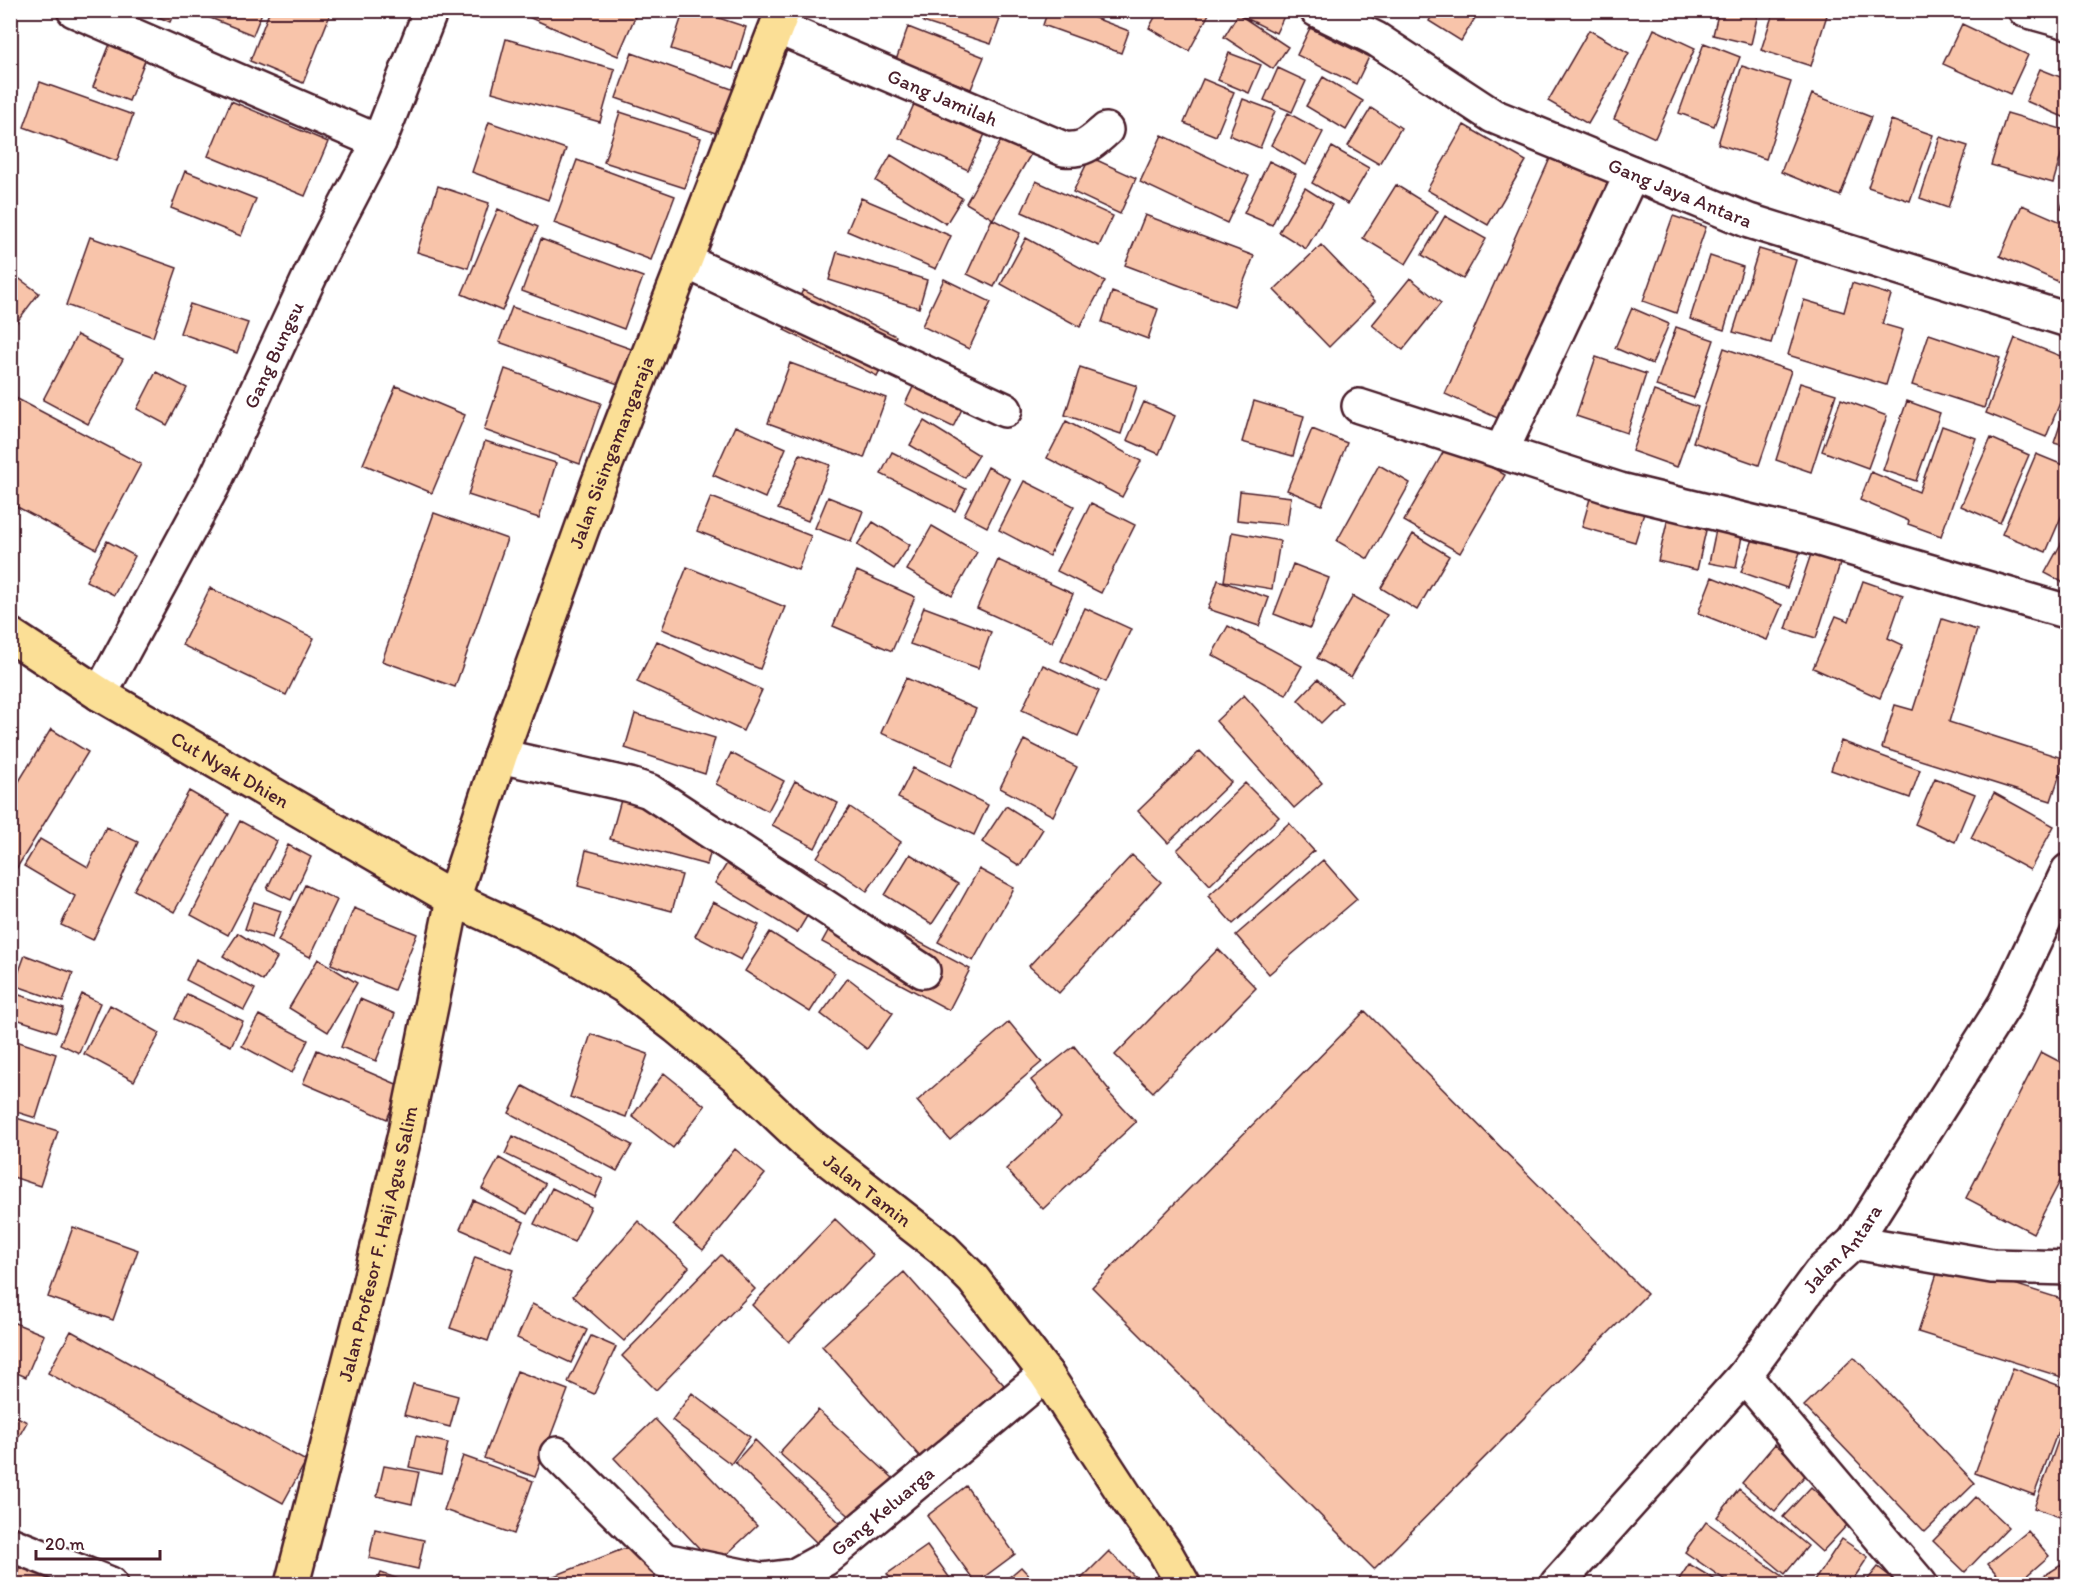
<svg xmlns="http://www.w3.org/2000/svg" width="2078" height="1595" viewBox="0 0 2078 1595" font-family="Itim,sans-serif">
	<rect width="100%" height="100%" fill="#fff"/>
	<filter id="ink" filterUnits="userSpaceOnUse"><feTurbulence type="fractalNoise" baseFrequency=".0167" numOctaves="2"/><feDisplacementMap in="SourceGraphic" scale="12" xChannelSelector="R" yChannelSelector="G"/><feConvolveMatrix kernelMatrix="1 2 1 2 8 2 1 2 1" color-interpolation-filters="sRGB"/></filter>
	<g filter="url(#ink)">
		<path fill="#f8c4aa" stroke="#4a1f2b" stroke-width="1.5" d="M143,10H175L170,22Z
			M211,10H263L253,35L208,17Z
			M270,10H332L303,83L250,61Z
			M528,10H638L618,56L526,16Z
			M684,10H695L746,27L733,69L671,49Z
			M927,10H974L1000,19L991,44L923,22Z
			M1048,10H1074L1129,31L1121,53L1043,25Z
			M1128,10H1145L1143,17Z
			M1159,10H1211L1189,51L1149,28Z
			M1240,10H1287L1276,33L1238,14Z
			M1435,10H1480L1461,41L1429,21Z
			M1719,10H1759L1751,44L1713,35Z
			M1774,10H1823L1828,12L1811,66L1761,50Z
			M1238,14L1288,47L1273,69L1224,37Z
			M1962,24L2028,55L2010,94L1943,64Z
			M908,27L984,57L971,89L896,60Z
			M1310,28L1369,57L1356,84L1297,55Z
			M1654,29L1695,48L1655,138L1614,119Z
			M1589,30L1629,53L1588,124L1548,101Z
			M112,39L148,53L129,101L93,87Z
			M506,39L615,69L600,122L492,92Z
			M1704,43L1740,57L1714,126L1679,113Z
			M632,53L743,93L727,137L616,98Z
			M1229,53L1261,65L1249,93L1218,80Z
			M1742,66L1791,82L1766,159L1718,144Z
			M1278,68L1306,81L1292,112L1264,100Z
			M2040,69L2068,80V119L2026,101Z
			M1323,77L1363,101L1346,130L1306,106Z
			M1203,79L1234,92L1216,136L1184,123Z
			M40,82L133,115L117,161L24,127Z
			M1812,94L1871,117L1840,196L1781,172Z
			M1243,99L1275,111L1260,148L1229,135Z
			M231,101L328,142L305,196L208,156Z
			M915,102L985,134L968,170L899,138Z
			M1371,108L1401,128L1379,164L1348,146Z
			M620,112L701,138L685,188L604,162Z
			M1288,113L1323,132L1306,165L1271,145Z
			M2007,113L2068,131L2053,183L1991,165Z
			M1891,120L1933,135L1910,201L1868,187Z
			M489,122L566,149L548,200L472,172Z
			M1464,125L1526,161L1488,225L1427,190Z
			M1007,130L1035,147L993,219L966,203Z
			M1162,135L1249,176L1227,223L1140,182Z
			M1940,137L1968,146L1948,208L1920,198Z
			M1332,147L1369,168L1348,204L1312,183Z
			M1552,154L1613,181L1506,422L1445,394Z
			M891,155L962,198L946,224L876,181Z
			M1090,157L1136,178L1120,214L1073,192Z
			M577,160L675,196L651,260L554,223Z
			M1269,161L1296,174L1272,225L1244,213Z
			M185,171L256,199L241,236L171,208Z
			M1036,181L1113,216L1099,246L1022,212Z
			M1396,185L1438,211L1406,264L1363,238Z
			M2068,185V211L2061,209Z
			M438,186L489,203L468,268L417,252Z
			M1305,188L1332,205L1306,249L1279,232Z
			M861,198L951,236L936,269L847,231Z
			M2022,205L2068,225V275L2064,284L2000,256Z
			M498,209L538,227L502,311L462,294Z
			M1145,215L1254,256L1234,306L1125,265Z
			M1445,216L1486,239L1463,279L1422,255Z
			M1673,216L1706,227L1676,313L1643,301Z
			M992,219L1020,233L994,287L967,274Z
			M90,237L177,268L153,337L66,305Z
			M1026,238L1105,281L1080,327L1001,284Z
			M541,239L643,277L624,329L522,291Z
			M1321,245L1375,301L1329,347L1274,290Z
			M1759,249L1796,260L1771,343L1733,332Z
			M837,252L927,280L919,308L829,280Z
			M1710,256L1743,267L1724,330L1690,319Z
			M10,272L39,293L10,331Z
			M1410,278L1441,303L1403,350L1372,325Z
			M944,279L991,302L969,349L922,326Z
			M1852,283L1891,295L1882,324L1903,330L1886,385L1788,355L1804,300L1844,312Z
			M803,290L896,336L877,376L784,330Z
			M1112,292L1158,309L1148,339L1102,322Z
			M190,304L248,323L237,353L180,333Z
			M512,307L637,351L624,386L499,342Z
			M1632,308L1669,324L1652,364L1615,348Z
			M1676,327L1714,340L1694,398L1656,386Z
			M1929,334L2000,358L1984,408L1912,385Z
			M77,335L123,359L88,424L43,400Z
			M2015,338L2068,359V383L2046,437L1986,413Z
			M1724,348L1791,371L1759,465L1693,442Z
			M1596,357L1646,374L1627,433L1576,416Z
			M926,360L975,383L953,427L905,404Z
			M790,363L886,398L864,458L768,423Z
			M1080,367L1137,386L1121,434L1065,415Z
			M505,369L601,403L580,464L484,430Z
			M156,372L187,388L167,425L137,409Z
			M1800,383L1836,394L1811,472L1776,460Z
			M396,386L465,415L432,493L363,464Z
			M1654,391L1698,407L1677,467L1632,451Z
			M10,395L141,464L96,549L10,503Z
			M1841,399L1887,416L1868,468L1822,451Z
			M1254,401L1304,416L1293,456L1242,442Z
			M1907,401L1940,413L1916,481L1883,470Z
			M2068,401V447L2054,443Z
			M1144,402L1175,416L1159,454L1127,440Z
			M924,421L979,455L965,478L910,445Z
			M1066,421L1141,461L1122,497L1047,458Z
			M735,426L786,448L765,498L713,475Z
			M1942,426L1976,438L1941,536L1908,524L1909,521L1860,500L1871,472L1919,492Z
			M1312,429L1347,443L1322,505L1287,490Z
			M1991,438L2029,455L2000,523L1961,506Z
			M485,441L556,463L539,518L468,495Z
			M1449,442L1505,475L1460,553L1404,521Z
			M892,452L966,489L955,511L881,474Z
			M800,454L830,465L808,521L778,509Z
			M2036,454L2068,467V501L2046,552L2002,534Z
			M1379,465L1410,483L1368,559L1337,541Z
			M988,467L1010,479L987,527L964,515Z
			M1024,481L1074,506L1049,556L999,530Z
			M1240,491L1291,497L1287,525L1237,520Z
			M1591,495L1645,510L1635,542L1582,527Z
			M711,497L811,536L798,570L697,531Z
			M828,497L863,511L851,542L815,528Z
			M1091,503L1135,525L1101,593L1057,571Z
			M434,513L507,539L455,687L382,661Z
			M1668,518L1707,526L1697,570L1658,561Z
			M1718,520L1744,525L1736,568L1709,563Z
			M873,522L910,545L894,569L857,545Z
			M932,526L977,552L952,596L907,570Z
			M1756,531L1802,547L1787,588L1741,572Z
			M2068,531V585L2045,573Z
			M1232,532L1280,541L1272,589L1224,581Z
			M1413,534L1449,556L1417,610L1381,588Z
			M107,541L135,556L114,595L86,581Z
			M1812,551L1841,561L1816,638L1786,629Z
			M998,560L1073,594L1052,642L977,608Z
			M1293,564L1329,578L1310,628L1274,614Z
			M687,567L785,607L760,669L662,629Z
			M857,571L915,597L892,651L833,626Z
			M1712,577L1782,605L1767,640L1698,613Z
			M1218,580L1269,598L1259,626L1208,609Z
			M1863,581L1903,595L1888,638L1903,645L1880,698L1813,668L1836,616L1849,621Z
			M210,588L314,638L286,695L182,645Z
			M1353,596L1387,615L1351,677L1317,658Z
			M924,607L991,632L978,668L910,644Z
			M1085,608L1131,629L1106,682L1061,661Z
			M1942,619L1977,630L1949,722L2065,759L2051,801L1882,748L1895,705L1913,710Z
			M1228,626L1302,666L1286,695L1212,655Z
			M657,641L762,690L743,731L637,682Z
			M1043,665L1099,691L1078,736L1022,710Z
			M906,678L976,709L952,765L881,733Z
			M1318,679L1342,702L1321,723L1298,700Z
			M1244,695L1322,783L1294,808L1216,721Z
			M635,714L715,738L705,774L625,748Z
			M51,729L88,752L10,879V796Z
			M1024,740L1077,767L1053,816L1000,788Z
			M1841,741L1920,770L1910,798L1831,770Z
			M1200,751L1231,782L1168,843L1138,811Z
			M731,753L784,781L768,811L716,784Z
			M913,768L988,805L974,835L898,798Z
			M1935,778L1975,794L1955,842L1915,824Z
			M795,781L838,803L815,848L772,825Z
			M1245,783L1279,817L1210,885L1177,850Z
			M624,789L720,816L707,865L610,839Z
			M189,791L229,814L174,912L134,890Z
			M1994,793L2054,826L2030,870L1971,838Z
			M1006,806L1043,829L1020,866L982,842Z
			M850,807L901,842L867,891L817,857Z
			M240,821L277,841L228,935L191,915Z
			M1289,823L1314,851L1233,924L1208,896Z
			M106,827L138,842L93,940L61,925L75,896L24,866L40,839L88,867Z
			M745,834L827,883L797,933L715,883Z
			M288,845L311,857L291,900L267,889Z
			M586,850L682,875L672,911L578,886Z
			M910,854L958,884L932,924L885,895Z
			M1132,855L1161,882L1059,993L1029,966Z
			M1323,860L1357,899L1269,974L1236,935Z
			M979,869L1014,888L973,961L938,942Z
			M305,885L337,900L310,957L278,941Z
			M254,902L281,911L272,938L245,929Z
			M713,902L759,925L741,960L695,936Z
			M844,902L970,969L949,1010L822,942Z
			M354,908L417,934L394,990L331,964Z
			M770,932L835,973L810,1012L745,971Z
			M238,933L277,958L263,981L223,956Z
			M1218,949L1256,988L1153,1092L1115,1055Z
			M25,955L73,973L63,1002L14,985Z
			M196,959L255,989L244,1010L186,980Z
			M318,959L357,983L328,1032L289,1008Z
			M848,978L893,1013L867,1049L821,1014Z
			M13,993L64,1009L56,1032L10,1017V1000Z
			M82,994L100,1003L79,1053L60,1044Z
			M187,994L243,1021L231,1046L175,1019Z
			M360,999L395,1014L376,1061L341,1047Z
			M110,1005L160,1033L134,1081L84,1054Z
			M1365,1011L1647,1294L1374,1569L1092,1287Z
			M259,1015L308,1040L292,1073L242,1046Z
			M1009,1022L1042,1062L950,1140L917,1101Z
			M591,1034L648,1054L626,1117L570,1097Z
			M10,1039L56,1054L36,1118L10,1110Z
			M1074,1046L1110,1091L1108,1092L1136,1122L1043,1209L1006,1169L1061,1118L1031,1080Z
			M317,1050L401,1086L387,1119L303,1083Z
			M2041,1052L2068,1066V1166L2033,1233L1966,1198Z
			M664,1073L705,1106L673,1148L632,1116Z
			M523,1086L632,1145L617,1171L509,1113Z
			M10,1116L58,1131L40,1186L10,1176Z
			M513,1136L603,1179L595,1197L505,1154Z
			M735,1149L765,1174L703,1250L673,1225Z
			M499,1158L545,1184L527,1214L482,1189Z
			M552,1188L591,1207L574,1242L534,1224Z
			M473,1200L524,1222L511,1251L460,1229Z
			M835,1219L873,1255L789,1342L752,1305Z
			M638,1221L689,1267L624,1341L573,1296Z
			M73,1227L138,1250L113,1320L48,1297Z
			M721,1255L755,1289L656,1390L622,1356Z
			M475,1257L513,1270L488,1341L450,1328Z
			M1941,1261L2068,1301V1379L1918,1332Z
			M904,1272L1004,1385L922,1459L822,1346Z
			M532,1304L587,1330L571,1363L517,1338Z
			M10,1321L44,1335L26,1377L10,1370Z
			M71,1331L306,1461L283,1503L48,1373Z
			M591,1336L616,1347L594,1394L568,1382Z
			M1854,1357L1975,1483L1925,1532L1804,1406Z
			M2013,1368L2068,1389V1404L2034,1495L1975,1473Z
			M517,1371L568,1390L535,1477L484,1458Z
			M413,1384L458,1396L450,1427L404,1415Z
			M692,1393L750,1437L731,1464L672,1420Z
			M818,1410L893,1478L855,1521L779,1453Z
			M10,1413L27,1422L10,1452Z
			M2068,1413V1520L2034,1508Z
			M655,1419L757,1526L715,1565L614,1458Z
			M416,1436L448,1443L441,1474L409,1467Z
			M755,1440L846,1529L824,1550L735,1462Z
			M1775,1444L1808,1472L1775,1511L1742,1483Z
			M463,1456L533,1481L514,1534L444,1510Z
			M384,1466L419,1472L412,1504L377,1496Z
			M966,1486L1015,1554L976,1583L927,1516Z
			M1811,1487L1849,1523L1822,1552L1783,1517Z
			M1739,1489L1808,1546L1785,1574L1717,1517Z
			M1976,1497L2008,1527L1965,1572L1933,1541Z
			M1706,1522L1784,1577L1779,1584H1731L1685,1552Z
			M375,1529L424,1540L418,1569L369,1558Z
			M2028,1531L2049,1556L2017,1584H2005L1988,1564Z
			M1842,1539L1868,1557L1850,1584H1812Z
			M641,1542L657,1584H536V1583Z
			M927,1546L954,1584H895L887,1574Z
			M1109,1551L1142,1584H1076Z
			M1689,1564L1722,1584H1676Z
			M20,1565L72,1584H13Z
			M2061,1565L2068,1576V1584H2031Z
			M1021,1567L1037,1584H1001Z
			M1878,1567L1900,1584H1864Z
			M381,1573L413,1584H376Z"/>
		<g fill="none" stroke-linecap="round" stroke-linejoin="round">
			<defs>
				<g id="minor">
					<path d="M74,10L379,142"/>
					<path id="s1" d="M1317,10L1376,39L1493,116L1749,221L2068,320"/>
					<path d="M2025,10L2068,22"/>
					<path id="s2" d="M777,27L1064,149C1084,151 1091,143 1106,130"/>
					<path d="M685,261L1005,410"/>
					<path d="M1359,406L1620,490L1802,534L2068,612"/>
					<path d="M1501,452L1632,173"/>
					<path id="s3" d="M100,694L212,487L318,259L379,142L431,10"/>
					<path d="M500,756L630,785L649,791L923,971"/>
					<path d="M1854,1242L1992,1266L2068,1268"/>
					<path d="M1744,1376L1920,1584"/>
					<path id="s4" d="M557,1454L664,1560L762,1580L794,1576L825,1559L1046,1374"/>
					<path d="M10,1544L110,1584"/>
					<path id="s5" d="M1557,1584L1744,1376L1820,1273L1854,1242L2005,1004L2068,871"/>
				</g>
				<g id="major">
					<path id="s6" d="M10,635L100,694L453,899L564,950L624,986L677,1027L736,1076L806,1142L943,1249L973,1279L1046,1374L1128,1500L1165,1552L1183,1584"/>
					<path id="s7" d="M292,1584L365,1301L404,1138L453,899L500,756L598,484L783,10"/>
				</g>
			</defs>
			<use href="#minor" stroke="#4a1f2b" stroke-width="38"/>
			<use href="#major" stroke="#4a1f2b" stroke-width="38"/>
			<use href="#minor" stroke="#fff" stroke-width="33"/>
			<use href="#major" stroke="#fbdf96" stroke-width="33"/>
		</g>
	</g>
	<g text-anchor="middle" stroke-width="4.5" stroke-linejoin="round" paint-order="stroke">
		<g font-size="20" fill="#4a1f2b" stroke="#fff">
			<text dy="7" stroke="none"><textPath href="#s2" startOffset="180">Gang Jamilah</textPath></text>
			<text dy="7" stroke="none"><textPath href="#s1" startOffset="408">Gang Jaya Antara</textPath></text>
			<text dy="7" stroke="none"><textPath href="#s3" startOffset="381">Gang Bungsu</textPath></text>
			<text dy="7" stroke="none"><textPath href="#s7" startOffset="1178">Jalan Sisingamangaraja</textPath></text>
			<text dy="7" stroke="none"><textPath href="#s6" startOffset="258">Cut Nyak Dhien</textPath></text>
			<text dy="7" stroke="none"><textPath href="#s6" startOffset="1026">Jalan Tamin</textPath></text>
			<text dy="7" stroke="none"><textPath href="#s7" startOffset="351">Jalan Profesor F. Haji Agus Salim</textPath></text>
			<text dy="7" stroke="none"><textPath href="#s5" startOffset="441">Jalan Antara</textPath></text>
			<text dy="7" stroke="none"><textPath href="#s4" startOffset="393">Gang Keluarga</textPath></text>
		</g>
	</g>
	<rect width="2078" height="1595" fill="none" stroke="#fff" stroke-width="36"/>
	<rect x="18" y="18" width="2042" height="1559" fill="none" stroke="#4a1f2b" stroke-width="2" filter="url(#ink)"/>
	<path d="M36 1550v9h124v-9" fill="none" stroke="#4a1f2b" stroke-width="3"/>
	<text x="45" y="1550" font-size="18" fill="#4a1f2b" stroke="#ffffff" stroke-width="4.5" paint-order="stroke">20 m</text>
</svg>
